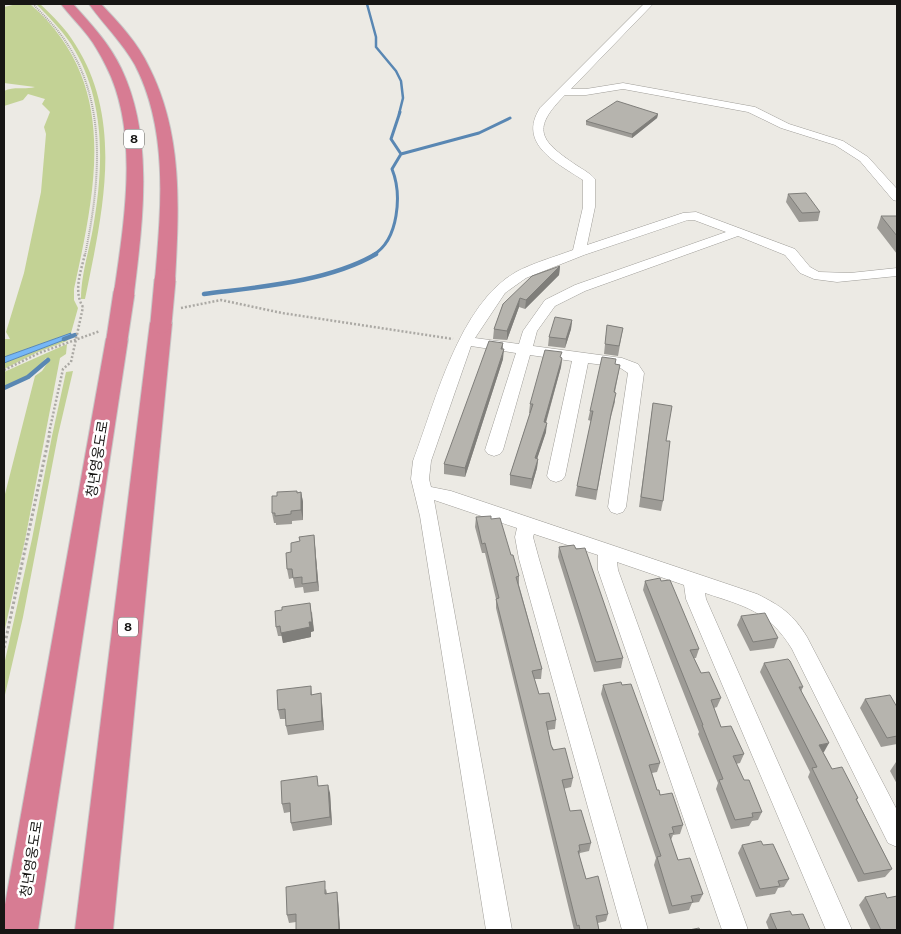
<svg xmlns="http://www.w3.org/2000/svg" width="901" height="934" viewBox="0 0 901 934" font-family="'Public Sans','Noto Sans KR',sans-serif">
	<rect width="100%" height="100%" fill="#eceae4"/>
	<path fill="#c3d295" d="M17,4H30C120,82 96,187 74,289V300L78,308L71,333L4,357V339H10L6,332L24,273L41,192L46,134L44,127L50,112L42,104L45,99L28,94L23,100L4,106V91C14,86 24,90 35,87L4,83V7Z
		M36,4H40C53,16 66,29 75,44C125,122 102,215 85,299H81C81,275 89,251 93,228C104,166 106,99 71,44C61,29 48,16 36,4Z
		M69,338L67,341L38,352L4,369V363Z
		M67,344L66,354L60,358L25,540L4,633V498L35,376L42,371L50,359L46,358C34,373 22,381 4,387V372Z
		M73,371L58,435L23,617L4,699V665L32,539L52,436L66,372Z"/>
	<path fill="#75b7f7" stroke="#5987b3" d="M71,333L69,338L4,363V357Z"/>
	<g fill="none" stroke-linecap="round" stroke-linejoin="round">
		<path stroke="#5987b3" stroke-width="2.5" d="M367,4L376,37V47L396,71L401,81L403,98L399,114"/>
		<path stroke="#5987b3" stroke-width="3" d="M401,154L479,133L510,118
			M373,255C399,240 402,194 392,169L401,154L391,139L400,112"/>
		<path stroke="#5987b3" stroke-width="4.5" d="M204,294C258,287 328,282 376,254
			M64,339L75,335
			M4,388L28,377L48,360"/>
		<defs>
			<path id="minor" d="M644,4H653L571,89H586L623,83L755,107L789,124L843,141L868,157L897,189V201L893,200L860,161L835,145L781,128L748,112L623,89L586,95H565C531,129 539,140 576,165C582,169 590,173 595,179V207L587,245L683,213L696,212L795,249L810,267L819,272L850,273L897,268V276L837,282L814,279L800,273L785,255L738,236L585,291L555,306L537,331L533,346L622,358L638,364L644,373L626,507L623,512L617,514L611,512L608,507L628,373L619,367L588,363L565,476L562,480L556,482L550,480L547,476L572,361L530,355L503,450L500,454L494,456L488,454L485,450L516,353L471,346L431,461L429,479L431,487L451,491L757,594C781,606 793,614 807,637L897,810V847L888,843L792,649C769,611 744,606 705,593L706,599L852,930H826L686,599L684,585L617,562L618,570L748,930H722L598,570V555L534,534L533,537L539,559L648,930H622L519,559L515,537L517,528L434,500L512,930H486L420,516L411,479L413,461C435,403 459,304 516,272C533,263 554,257 573,250L583,207V180C557,163 517,144 540,108ZM688,220H694L726,232L575,285L545,300L523,331L519,344L475,338L505,293L526,278L584,255Z"/>
			<path id="highway" d="M61,4H73C91,24 109,43 121,68C154,137 143,219 134,293L131,297L124,299L117,297L114,293C124,223 140,132 106,66C101,56 95,45 88,36C80,25 69,15 61,4Z
				M89,4H101C119,23 138,43 149,67C183,134 179,207 175,280L172,284L165,286L158,284L155,280C161,209 169,131 135,65C122,42 104,25 89,4Z
				M161,317L168,319L172,323L113,930H75L150,323L154,319Z
				M117,333L125,334L128,339L38,930H4V910L106,339L109,334Z"/>
		</defs>
		<use href="#minor" stroke="#9f9d98" stroke-width="1"/>
		<use href="#highway" stroke="#c7c7c7" stroke-width="2"/>
		<path stroke="#aba9a4" stroke-width="2" stroke-dasharray="1 1" stroke-linecap="butt" d="M33,4C42,14 53,24 61,35C109,99 100,182 85,255"/>
		<path stroke="#aba9a4" stroke-width="2.5" stroke-dasharray="2 2" stroke-linecap="butt" d="M83,307C73,291 81,271 85,254
			M181,308L221,300L282,313L453,339
			M4,370L39,353L100,331
			M49,433L63,369L71,362"/>
		<path stroke="#aba9a4" stroke-width="3" stroke-dasharray="2.5 2.5" stroke-linecap="butt" d="M4,648L50,432"/>
		<use href="#minor" fill="#fff" fill-rule="evenodd"/>
		<use href="#highway" fill="#d77c93" fill-rule="evenodd"/>
		<defs>
			<path id="highway-bridge" d="M161,323L165,280
				M117,339L124,293"/>
		</defs>
		<use href="#highway-bridge" stroke="#c7c7c7" stroke-width="23" stroke-linecap="butt"/>
		<path stroke="#aba9a4" stroke-width="2.5" stroke-dasharray="2 2" stroke-linecap="butt" d="M71,362L83,307"/>
		<use href="#highway-bridge" stroke="#d77c93" stroke-width="21"/>
	</g>
	<path fill="#9d9b96" d="M658,114L657,118L632,138L586,125V121Z
		M788,194L820,212L818,221L799,222L786,202Z
		M881,216H897V254L877,228Z
		M560,266L559,275L525,309L519,307L507,340L493,339L494,329L503,304Z
		M572,320L571,329L565,348L548,346L549,337Z
		M607,325L623,328L618,356L604,354Z
		M503,343V359L465,477L444,474V464Z
		M561,357L562,358L561,367L546,423V432L537,459H538L537,468L531,489L510,485V475L530,413H529L530,404Z
		M616,364L620,365L615,392V402L609,424L596,500L575,496L577,486L591,421L588,420L590,411Z
		M653,403L666,441L663,501L661,511L639,507Z
		M301,492L303,502V520L292,521V524L276,525V523H274L272,513L297,493Z
		M476,517L491,519L511,555L519,576V585L542,669L541,679H534L539,694L556,720L555,729L548,730L551,745L573,778L571,787L563,789L570,811L591,843L589,851L580,853L579,855L586,879L608,914L606,921L598,923L599,930H574L496,608V599L485,553H482L475,527Z
		M314,535L319,591L304,593L303,587L295,588L293,578L289,579L287,569L291,552L300,541Z
		M559,547L623,658L621,668L594,672L558,557Z
		M645,581H661L699,649L696,658H694L701,673L721,698L717,707L714,708L721,727L744,754L740,763L736,764L744,780L762,812L758,820L752,821L749,826L731,829L716,789L718,783L698,734L699,732L643,590Z
		M312,612L314,631L311,632V637L283,643L282,636H278L276,627Z
		M741,616L778,638L774,648L750,651L737,625Z
		M764,663L803,687L801,692L824,752H823L832,769L858,798L857,800L892,869L885,877L858,882L808,777L810,772L760,672Z
		M603,685L660,763L657,772L652,773L657,790L683,825L680,834L673,835L671,840L678,860L703,894L699,902L692,903L689,910L669,914L654,865L656,858L601,694Z
		M311,686L312,695L322,703L324,730L288,735L286,726V719H280L278,710Z
		M865,699L897,707V744L881,747L860,708Z
		M897,761V784L890,771L896,762Z
		M319,786L330,793L332,825L293,831L291,823L290,812L284,813L282,804Z
		M742,845H763L789,879L784,887L778,888L775,894L756,897L738,853Z
		M326,889L327,893L338,900L340,930H296V922L289,923L287,915Z
		M865,897L887,898L897,930H871L859,905Z
		M770,914L810,930H769L766,922Z"/>
	<path fill="#7f7e7a" d="M658,114L657,118L632,138V134Z
		M560,266L559,275L525,309L526,300Z
		M520,298L519,307L507,340V331Z
		M572,320L571,329L565,348L566,339Z
		M504,349L503,359L465,477V468Z
		M562,358L561,367L543,432L544,422Z
		M547,423L546,432L534,468L535,458Z
		M538,459L537,468L531,489L532,479Z
		M301,492L303,502V520L301,510Z
		M314,535L315,545L319,591L317,582Z
		M310,603L314,631L311,632V637L283,643L281,633L309,622Z
		M321,693L322,703L324,730L322,721Z
		M829,743L824,752L815,754L819,745Z
		M328,785L330,793L332,825L330,817Z
		M337,892L338,900L340,930H339Z"/>
	<path fill="#b6b4ae" stroke="#7f7e7a" d="M617,101L658,114L632,134L586,121Z
		M806,193L820,212L802,213L788,194Z
		M881,216H897V236Z
		M560,266L526,300L520,298L507,331L494,329L503,304L532,276Z
		M555,317L572,320L566,339L549,337Z
		M607,325L623,328L619,346L605,344Z
		M489,341L503,343L501,349H504L465,468L444,464Z
		M545,350L562,352L560,357L562,358L544,422L547,423L535,458L538,459L532,479L510,475L533,404H530Z
		M602,357L616,359L615,364L620,365L614,392L616,393L611,414L597,490L577,486L593,411H590Z
		M653,403L672,406L666,441H670L663,501L641,497Z
		M297,491V493L301,492V510L291,511V514L275,516V513H272V496H277V492Z
		M491,516V519L500,518L511,555H513L519,576L516,577L542,669L532,671L539,694L549,693L556,720L546,722L551,745L553,750L565,748L573,778L562,780L570,811L581,810L591,843L579,845L580,851H578L586,879L598,876L608,914L596,916L599,930H580L579,925L577,926L496,599L499,598L485,543L482,544L476,517Z
		M314,535L317,582L302,584V577L293,578L292,569H287L286,553L291,552V543L300,541L299,537Z
		M574,545L576,549L585,548L623,658L596,662L559,547Z
		M660,578L661,581L670,580L699,649L690,650L701,673L709,672L721,698L711,700L721,727L731,726L744,754L733,756L744,780H749L762,812L752,813L753,817L735,820L719,780L723,779L702,725H703L645,581Z
		M310,603L312,622H309L310,627L281,633L280,626L276,627L275,611L282,610V607Z
		M765,613L778,638L753,642L741,616Z
		M788,659L790,661L803,687H799L829,743L819,745L832,769L842,767L858,798L856,799L892,869L864,874L812,768L817,767L764,663Z
		M621,682L622,685L631,684L660,763L649,765L657,790H659L660,795L672,793L683,825L672,827L674,833L669,834L678,860L690,858L703,894L691,896L693,902L672,906L657,857L661,856L603,685Z
		M311,686V695L321,693L322,721L286,726L285,709L278,710L277,690Z
		M890,695L897,707V736L887,738L865,699Z
		M317,776L318,786L328,785L330,817L291,823L290,803L282,804L281,781Z
		M761,841L763,845L773,844L789,879L778,881L780,886L760,889L742,845Z
		M325,881V894L337,892L339,930H296V914L287,915L286,887Z
		M885,893L887,898L897,896V930H881L865,897Z
		M790,911L792,915L803,914L810,930H777L770,914Z
		M699,928L700,930H689Z"/>
	<g text-anchor="middle" stroke-width="5" stroke-linejoin="round" paint-order="stroke">
		<g fill="#fff" stroke="#5d5c5a" stroke-width="1">
			<rect x="124" y="129.5" width="20" height="19" rx="4"/>
			<rect x="118" y="617.5" width="20" height="19" rx="4"/>
		</g>
		<g font-size="12" font-weight="bold" fill="#171614">
			<text x="134" y="143">8</text>
			<text x="128" y="631">8</text>
		</g>
		<g font-size="14" fill="#171614" stroke="#fff">
			<text transform="translate(97 459) rotate(-81)" y="5">청년영웅도로</text>
			<text transform="translate(31 859) rotate(-81)" y="5">청년영웅도로</text>
		</g>
	</g>
	<rect width="901" height="934" fill="none" stroke="#171614" stroke-width="10"/>
</svg>
